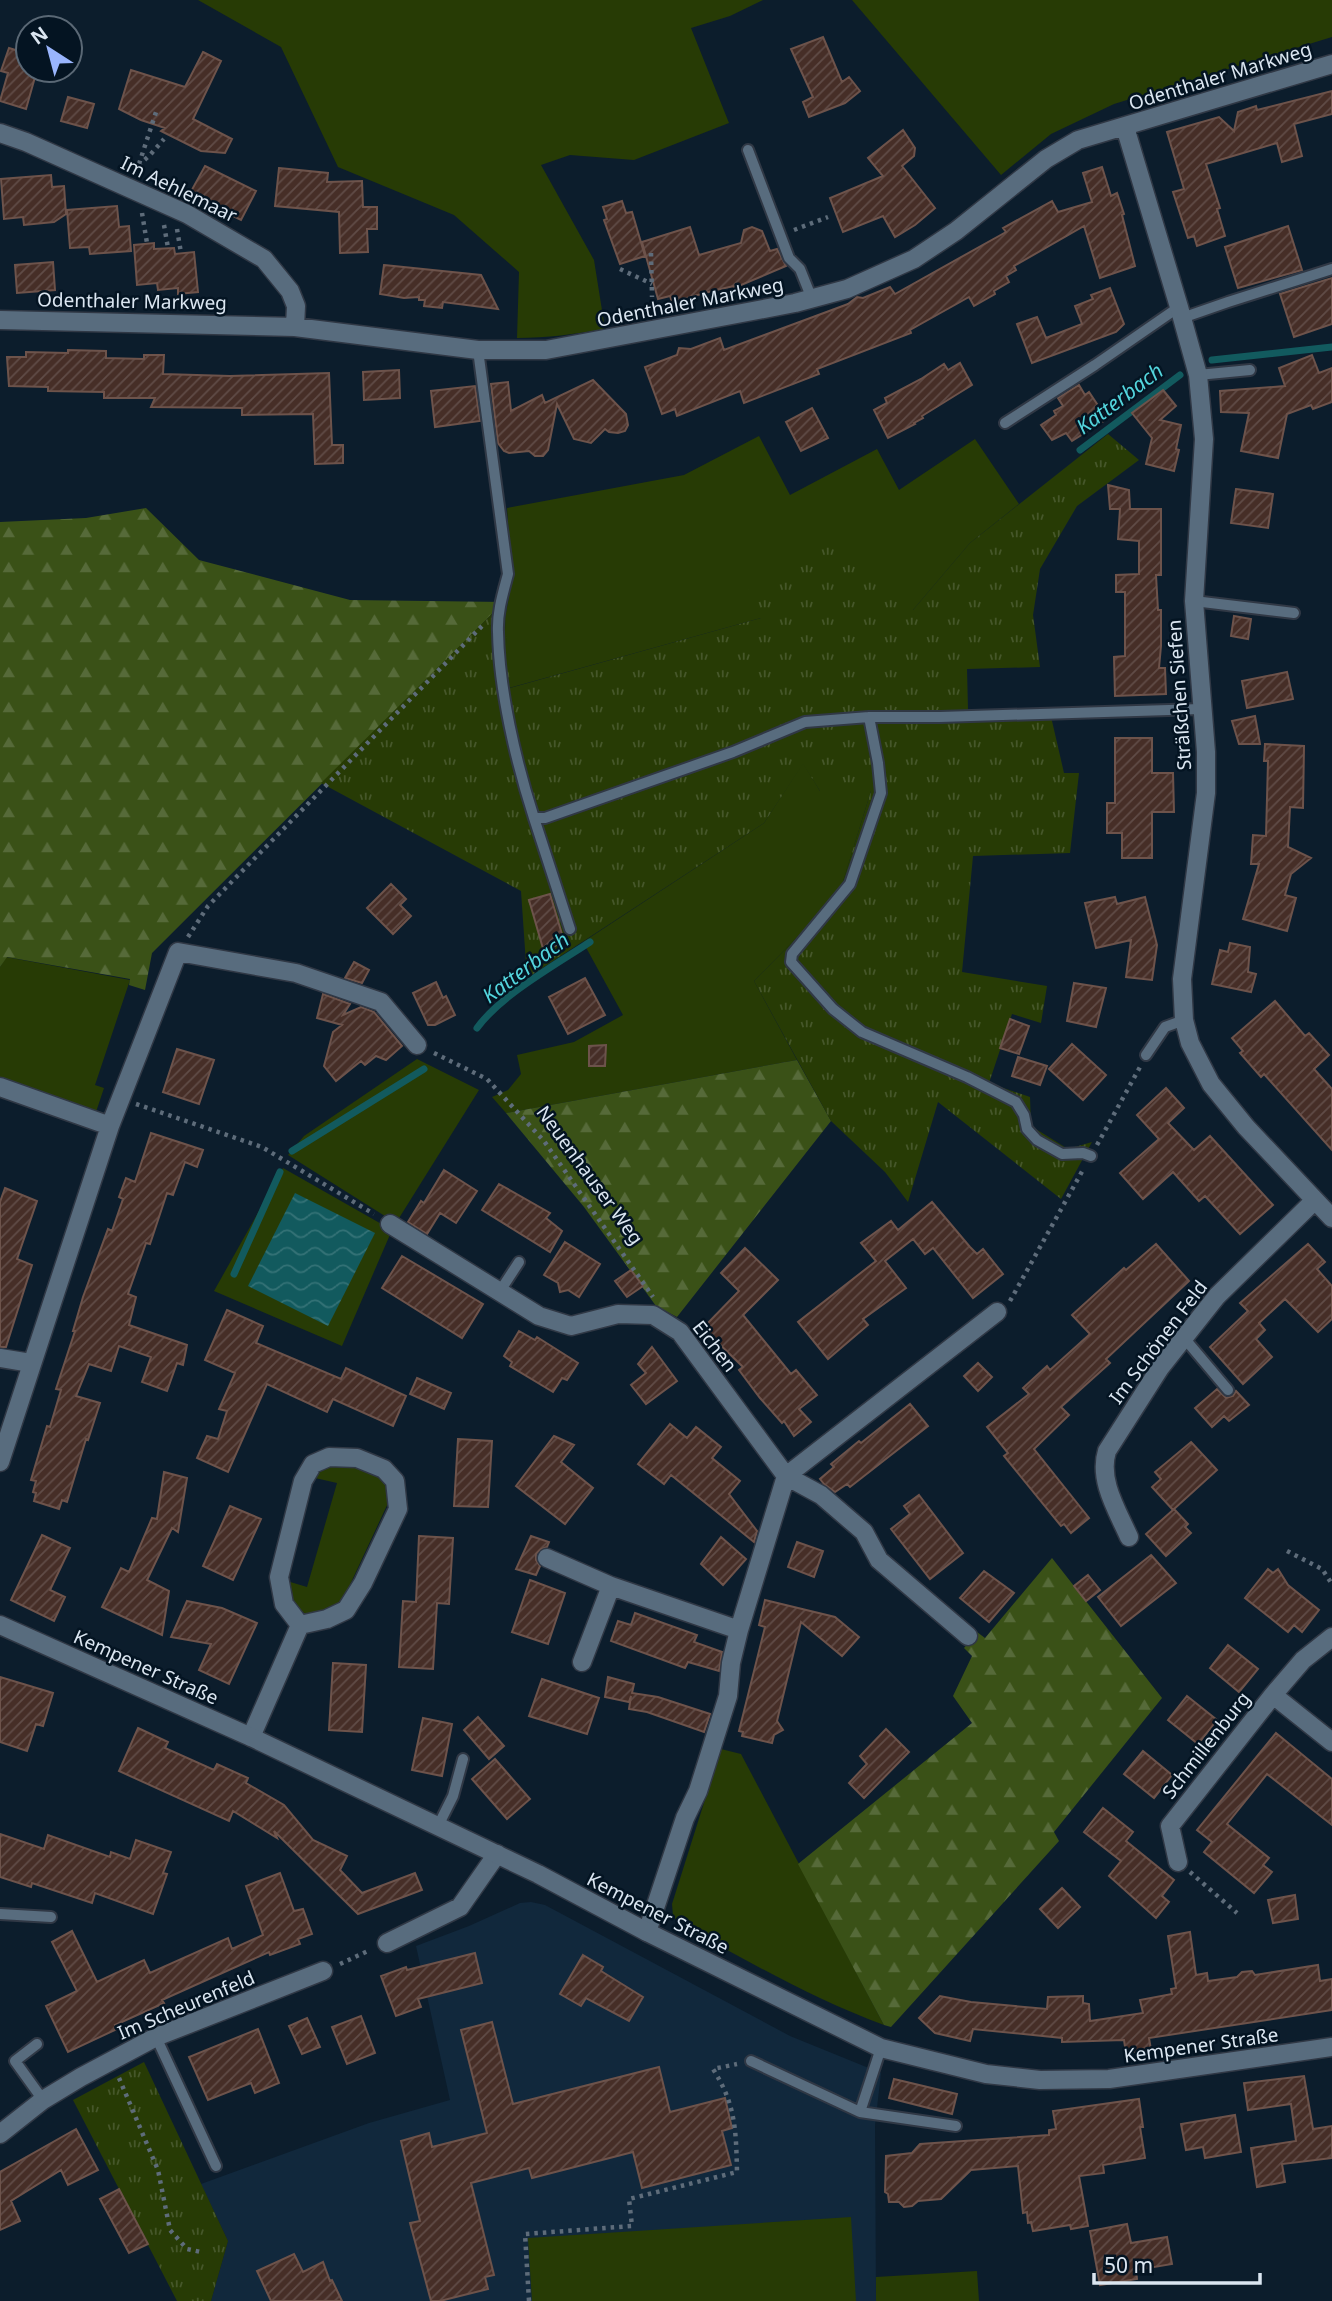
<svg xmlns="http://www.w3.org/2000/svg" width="1332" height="2301" viewBox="0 0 1332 2301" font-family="'Noto Sans',sans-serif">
	<defs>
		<pattern id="forest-firs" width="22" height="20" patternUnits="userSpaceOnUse" patternTransform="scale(1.75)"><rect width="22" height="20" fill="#3a5117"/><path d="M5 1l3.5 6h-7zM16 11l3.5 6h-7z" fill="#566a39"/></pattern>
		<pattern id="park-tufts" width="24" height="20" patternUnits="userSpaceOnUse" patternTransform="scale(1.75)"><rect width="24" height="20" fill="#273b05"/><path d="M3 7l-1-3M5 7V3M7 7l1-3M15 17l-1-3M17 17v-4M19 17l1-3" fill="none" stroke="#46572a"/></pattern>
		<pattern id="water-waves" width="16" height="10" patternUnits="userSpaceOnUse" patternTransform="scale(1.75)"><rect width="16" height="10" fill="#125a5e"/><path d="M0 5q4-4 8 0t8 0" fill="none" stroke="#347276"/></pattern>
		<pattern id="building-hatch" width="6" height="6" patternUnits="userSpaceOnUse" patternTransform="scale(1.75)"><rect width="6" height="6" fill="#462e27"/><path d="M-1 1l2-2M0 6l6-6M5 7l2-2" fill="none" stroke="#604c47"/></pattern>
	</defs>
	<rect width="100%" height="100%" fill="#0c1d2c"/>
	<path fill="#11283c" d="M531,1902L545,1905L790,2036L881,2073L875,2125L876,2301H211L228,2241L201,2184L369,2123L450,2100L416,1946L469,1926L520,1903Z"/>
	<path fill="#273b05" d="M198,0H763L730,16L691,28L729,123L634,160L570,155L541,165L594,260L605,329C575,334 547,338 517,338L519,272L454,215L338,167L281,47Z
		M852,0H1332V37L1114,104L1051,134L1001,175Z
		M759,436L790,495L877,449L899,490L975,439L1019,504L970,543L913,610L761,618L509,688L505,618L512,581L507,508L684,475Z
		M803,763L820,791H871L841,888L833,901L754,981L797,1060L506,1113L492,1097L508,1090L521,1074L517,1055L574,1042L623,1015L583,942L764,823Z
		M6,957L130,980L95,1085L104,1088L96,1112L0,1079V967Z
		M417,1059L479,1090L396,1223L288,1155L304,1136Z
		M283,1168L392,1230L342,1346L214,1291Z
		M330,1465C346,1465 378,1467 386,1485C388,1489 388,1496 389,1501L341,1604L338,1608L309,1616L292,1605L287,1581L307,1587L337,1483L315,1478L321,1470Z
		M721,1749L741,1754L884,2025C813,1999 748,1961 681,1925L673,1916L672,1904Z
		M851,2217L856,2301H532L528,2238Z
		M977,2271L979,2301H876V2277Z"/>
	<path fill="url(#forest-firs)" d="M146,508L199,560L350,600L504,602L152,953L145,990L129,985L130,979L7,957L0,967V522L86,518Z
		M797,1060L831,1121L677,1317L656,1306L584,1207L506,1113Z
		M1052,1558L1162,1698L1054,1832L1059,1841L891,2027L884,2025L798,1864L972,1723L953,1696L972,1656L964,1648L977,1632L985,1638Z"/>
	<path fill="url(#park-tufts)" d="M1108,434L1139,460L1077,506L1040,569L1033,615L1040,667L967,669L968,710L1049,708L1064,773H1079L1070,853L973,856L962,972L1047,986L1041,1023L1012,1014L989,1083L1030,1097L1031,1126L1068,1149L1092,1142L1061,1199L938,1102L908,1202L885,1172L831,1121L754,981L833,901L841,888L871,791H820L803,764L764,823L527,978L521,891L321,783L504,602L510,688L761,618L747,591L836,531L913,610L970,543Z
		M144,2062L228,2241L211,2301H177L73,2100Z"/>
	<path fill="url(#water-waves)" d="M295,1193L375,1233L328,1326L248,1286Z"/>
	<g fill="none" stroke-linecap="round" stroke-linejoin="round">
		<path stroke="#125a5e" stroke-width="7" d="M1212,360L1332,347
			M1080,450L1180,375
			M477,1028C501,995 555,965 590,942
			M292,1151L424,1069
			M234,1274L280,1172"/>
	</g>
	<path fill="url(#building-hatch)" stroke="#6d534b" stroke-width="2" d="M823,37L842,82L849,77L860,91L845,103L809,117L803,102L813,97L791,49Z
		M9,48L22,52V56L28,57V70H37L26,109L0,101L8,73L1,71Z
		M203,52L221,61L193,119L232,139L225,153L201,151L161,131L165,128L141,120L119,109L131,70L185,87Z
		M1332,91V114L1294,124L1302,156L1282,162L1277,143L1206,164L1220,208L1217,209L1225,236L1197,246L1194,236L1188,238L1173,192L1184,189L1167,132L1219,117L1234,131L1238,112L1256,106L1257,110Z
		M68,97L94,104L87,128L61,121Z
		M903,130L915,148L914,156L902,166L935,208L915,225L895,237L883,216L843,232L830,198L883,176L868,158Z
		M205,166L256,191L241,220L229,214L228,217L189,195Z
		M1102,167L1111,196L1117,193L1124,214L1122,215L1135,266L1100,278L1084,226L1014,266L1016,270L1006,276L1009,282L994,291L995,294L974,306L969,297L910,330L911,333L817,369L819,374L744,403L740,391L677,416L675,409L662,414L645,367L677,355L679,348L691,349L720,338L724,350L848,304L857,297L863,298L890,287L895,294L1006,232L1003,228L1052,201L1058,212L1092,202L1083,173Z
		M279,168L328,173L327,182L362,181L363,207H377V229H367L368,252L340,253L339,212L275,206Z
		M51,175L52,187L64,186L66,214L54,222L24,225L23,217L4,219L1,179Z
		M622,201L626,213L632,212L645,256L620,264L604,220L607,219L603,207Z
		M117,206L119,227L129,226L131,251L90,254L89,247L70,248L67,210Z
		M1288,226L1302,270L1238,288L1225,247Z
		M690,227L699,255L741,243L744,230L752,227L762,231L770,251L777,249L786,266L734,288V286L716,290L672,302L670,296L658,299L642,242Z
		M154,243V249L174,248L175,254L194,252L198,292L178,294V288L158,290L157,283L137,285L134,245Z
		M53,262L55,290L17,293L15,265Z
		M384,265L481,275L498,309L443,302L442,308L424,306L425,300H419V297L404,298L380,294Z
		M1332,278V324L1294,337L1280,294Z
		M1110,288L1124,324L1116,332L1032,363L1017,324L1037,317L1046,338L1082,324L1075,306L1093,299L1091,295Z
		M68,350L106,351V358L144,359V355H164L163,374L230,376L329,373L332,445H343V463L315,464L313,414L242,415V408L151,407L155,398H104V392L48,391V387L9,386L7,357H26V352L68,353Z
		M1312,355L1319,373L1332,368V402L1313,409L1311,405L1287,414L1278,458L1241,451L1249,413L1221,412L1220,391L1285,386L1279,368Z
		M960,363L972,385L922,416L923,418L914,423L915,424L888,438L874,410L887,403L885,398L921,379L944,364L948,370Z
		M399,370L400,398L364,400L363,372Z
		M593,380L626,414L628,425L625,431L618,433L609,432L605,429L591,443L574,439L557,404L548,450L543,456H535L529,451L509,453L504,451L498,443L491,384L508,382L511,411L542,395L545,403Z
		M1079,385L1085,395L1089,392L1107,419L1072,441L1066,433L1052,440L1041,425L1056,415L1054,411L1063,406L1058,398Z
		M475,386L480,421L435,427L431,391Z
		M1163,390L1176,406L1160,420L1181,425L1176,449L1179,450L1174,471L1146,464L1152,438L1132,413Z
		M812,408L828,438L801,451L786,422Z
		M1108,485L1129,490L1130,509H1161V575H1156L1158,610H1161V646L1159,668H1165L1166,694L1115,696L1114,657L1125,656V592H1116V575L1139,574V541L1118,539L1120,509H1110Z
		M1236,489L1273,494L1268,528L1231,523Z
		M1234,616L1251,619L1248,639L1231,636Z
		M1287,672L1293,699L1247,708L1242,681Z
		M1255,716L1260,744H1239L1232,721Z
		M1115,738H1152V773H1173L1174,812H1152V858H1122V833H1107V803H1115Z
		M1265,744L1304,746L1303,808L1290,807L1288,847L1311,858L1291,874L1285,895L1296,898L1287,931L1243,919L1259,864H1251L1253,835L1266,836L1268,761H1264Z
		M391,884L406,899L400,905L411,916L393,934L367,908Z
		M550,894L564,941L544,952L529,900Z
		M1115,897L1117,904L1145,897L1157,945L1152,980L1126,977L1131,940L1096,948L1085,903Z
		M1230,943L1250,947L1248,972L1256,974L1251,992L1212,984L1220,950L1228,952Z
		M354,962L369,970L362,983L345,978Z
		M585,978L605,1015L568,1034L549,997Z
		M436,982L443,998L446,996L455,1015L435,1025H428L413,993Z
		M1074,983L1106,988L1096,1027L1067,1021Z
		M323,994L350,1004L343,1015L361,1007L374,1012L402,1046L386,1060L376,1056L365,1065L361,1061L336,1081L324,1066L333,1032L342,1025L317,1018Z
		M1275,1001L1305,1036L1309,1033L1329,1055L1314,1069L1332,1089V1150L1264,1074L1261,1077L1240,1053L1243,1051L1232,1038Z
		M1010,1019L1029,1026L1019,1054L1000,1048Z
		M1072,1044L1106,1075L1083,1100L1049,1069Z
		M606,1045L605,1066H589V1046Z
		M177,1049L214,1060L199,1104L163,1092Z
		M1018,1057L1047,1066L1040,1085L1012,1076Z
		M1166,1088L1184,1108L1168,1123L1194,1150L1210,1136L1273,1205L1240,1234L1205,1196L1199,1201L1173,1172L1143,1199L1120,1173L1159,1139L1137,1115Z
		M151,1133L203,1150L197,1167L185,1162L173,1195L167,1193L150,1244L146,1243L128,1294L136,1297L129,1325L187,1345L183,1365L177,1363L167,1391L142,1382L151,1357L119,1346L111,1371L89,1364L76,1396L100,1403L88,1440L86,1439L67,1502L62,1500L59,1509L34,1501L36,1493L33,1492L36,1481L31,1480L47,1426L50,1427L61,1390L56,1389L75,1331H73L83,1297L108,1229L112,1231L123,1199L119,1197L126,1178L135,1182Z
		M444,1170L477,1191L456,1223L440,1213L427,1234L408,1222L421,1201L424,1203Z
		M499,1184L550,1213L546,1218L562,1231L550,1252L482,1210Z
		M5,1188L37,1201L17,1259L32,1265L6,1347H0V1202Z
		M932,1202L970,1247L977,1254L983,1249L1003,1274L973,1298L933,1248L925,1254L913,1239L885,1261L906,1288L863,1319L868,1325L828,1359L798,1322L876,1261L861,1243L891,1221L898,1230Z
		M565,1242L600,1264L579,1297L568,1290L560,1292L558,1283L544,1275Z
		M1156,1244L1189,1281L1106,1359L1110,1363L1061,1407L1069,1415L1034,1449L1089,1518L1071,1533L1064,1524L1061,1526L1004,1456L1008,1453L987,1427L1029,1394L1023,1388L1047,1366L1050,1370L1090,1334L1072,1315L1124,1268L1126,1270Z
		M1308,1244L1325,1262L1317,1269L1332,1286V1319L1318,1332L1285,1299L1259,1323L1265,1330L1256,1339L1272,1357L1243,1384L1210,1347L1248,1311L1240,1303Z
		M745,1248L778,1280L743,1315L791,1374L796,1370L817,1395L799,1409L811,1422L794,1436L784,1421L782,1423L760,1398L739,1370L743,1367L703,1328L739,1291L721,1273Z
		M402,1256L483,1304L462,1338L382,1288Z
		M631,1270L643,1286L627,1297L615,1281Z
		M227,1310L263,1326L256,1343L341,1379L346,1368L406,1396L393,1426L333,1399L327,1412L267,1384L228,1472L197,1458L207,1436L218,1439L227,1411L219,1409L235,1373L205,1360Z
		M519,1331L535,1340L537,1337L578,1363L567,1380L562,1378L553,1392L510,1366L512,1362L504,1356Z
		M652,1347L677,1381L646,1404L631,1385L646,1373L638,1364Z
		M978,1363L992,1377L978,1391L964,1376Z
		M417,1378L451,1393L444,1409L410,1394Z
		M1217,1389L1226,1398L1233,1396L1236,1391L1249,1405L1229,1421L1224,1416L1212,1427L1195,1408Z
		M910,1404L928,1426L850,1487L847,1484L835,1492L824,1484L820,1479L834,1467L831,1464L859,1441L861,1443Z
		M670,1424L687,1438L696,1427L721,1447L712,1458L740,1481L729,1494L757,1531L754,1542L671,1475L664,1484L638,1464Z
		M554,1436L574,1445L561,1462L593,1488L565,1524L516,1486Z
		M458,1439L492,1441L488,1507L454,1506Z
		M1191,1442L1217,1470L1174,1509L1188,1524L1185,1527L1191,1533L1166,1556L1146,1534L1173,1510L1152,1487L1161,1479L1155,1472Z
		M164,1472L187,1478L178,1532L172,1528L147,1580L169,1591L162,1635L102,1607L121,1568L129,1572L152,1518L157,1519Z
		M919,1495L963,1553L930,1579L891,1529L910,1514L904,1506Z
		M230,1506L261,1519L233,1580L203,1566Z
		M42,1535L70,1548L50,1590L65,1597L54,1621L11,1600Z
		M419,1536L453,1538L449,1604L437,1603L433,1669L399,1667L403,1601L416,1602Z
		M531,1536L549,1542L547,1547L541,1549L536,1554V1560L540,1566L536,1575L516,1569Z
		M721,1537L746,1559L723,1585L701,1564Z
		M797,1542L823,1551L814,1577L788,1567Z
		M1151,1555L1176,1583L1121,1626L1098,1597Z
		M1268,1569L1273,1573L1278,1569L1288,1585L1319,1610L1302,1632L1294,1625L1288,1632L1245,1598Z
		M984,1571L1014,1593L989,1622L960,1598Z
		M1088,1575L1100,1590L1086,1601L1074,1586Z
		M530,1580L565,1593L548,1644L512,1632Z
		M765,1600L835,1617L859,1637L842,1656L801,1622L777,1721L783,1730L774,1735L772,1743L742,1736L743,1732L739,1731L765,1627L759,1625Z
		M187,1601L222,1608L257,1623L229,1684L199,1670L211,1644L171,1637Z
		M635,1613L697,1635L694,1642L722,1652L719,1671L688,1662L685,1668L611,1641L618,1621L631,1625Z
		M1228,1645L1258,1669L1239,1692L1210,1668Z
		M333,1663L366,1665L362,1732L329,1730Z
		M0,1677L53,1693L43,1726L36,1724L27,1751L0,1742Z
		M608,1677L634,1684L632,1693L658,1697L710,1714L704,1732L647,1712L629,1709L631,1696L629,1702L605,1697Z
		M542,1679L599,1698L587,1734L529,1716Z
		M1187,1696L1217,1720L1198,1744L1168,1720Z
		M478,1717L504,1746L489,1759L464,1730Z
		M423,1718L452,1724L442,1776L412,1770Z
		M138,1728L168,1742L165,1748L214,1770L217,1764L248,1778L246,1783L284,1805L313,1840L347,1856L340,1870L362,1893L415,1873L422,1890L358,1914L274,1831L277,1838L233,1811L229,1821L119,1771Z
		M886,1729L909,1752L864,1798L849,1783L867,1764L860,1756Z
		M1276,1733L1332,1779V1825L1267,1774L1227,1824L1269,1858L1263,1865L1272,1872L1254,1893L1204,1852L1212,1842L1197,1830Z
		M1143,1751L1172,1775L1154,1798L1124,1774Z
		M495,1759L530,1799L507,1819L472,1779Z
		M1103,1808L1133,1832L1126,1841L1174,1880L1162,1896L1169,1902L1156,1918L1109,1876L1121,1861L1084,1832Z
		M0,1834L44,1849L48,1835L110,1857L111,1852L130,1859L136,1840L171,1852L163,1873L167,1874L153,1914L95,1893L92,1903L32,1883L31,1887L0,1877Z
		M280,1873L294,1911L303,1909L312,1934L298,1939L300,1944L270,1955L269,1952L162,2000L164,2003L115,2025L117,2029L68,2052L46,2006L77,1991L52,1942L72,1931L97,1982L144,1960L150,1973L228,1938L232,1949L263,1935L246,1886Z
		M1062,1888L1080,1907L1058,1928L1040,1909Z
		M1295,1895L1298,1919L1273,1923L1268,1900Z
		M1190,1932L1196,1975L1207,1973L1208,1981L1237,1977L1242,1972L1252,1971L1255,1975L1318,1965L1320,1981L1332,1979V2010L1149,2038L1151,2050L1126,2053L1124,2040L1062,2042V2038L973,2029L970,2041L935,2033L919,2018L940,1996L971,2002L1047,2009L1048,1997L1083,1996V2003L1089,2004L1090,2021L1143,2013L1140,2000L1172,1994L1171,1989L1176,1988L1168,1936Z
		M475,1953L482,1983L418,1999L421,2007L396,2016L381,1976L406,1967L407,1970Z
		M583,1955L603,1967L601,1971L643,1997L629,2021L586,1998L581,2006L560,1994Z
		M361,2016L375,2053L347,2064L332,2027Z
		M307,2018L320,2047L302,2054L289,2026Z
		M492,2022L513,2104L659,2067L670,2112L725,2098L732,2128L722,2131L731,2165L642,2188L633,2152L532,2178L529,2168L471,2183L494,2275L485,2277L488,2289L440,2301H431L410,2223L420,2221L401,2141L429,2133L432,2147L487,2133L461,2030Z
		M258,2029L279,2083L255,2093L251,2083L208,2100L189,2057Z
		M1304,2076L1313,2129L1332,2126V2158L1282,2164L1285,2182L1257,2187L1251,2148L1296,2141L1291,2104L1248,2110L1244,2083Z
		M894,2079L957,2094L952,2114L889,2098Z
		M1139,2099L1143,2127H1140L1145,2158L1103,2165L1104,2173L1079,2176L1088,2226L1071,2229L1070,2225L1033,2231L1031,2222L1028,2223L1027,2212L1023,2213L1018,2166L971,2170L941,2199L918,2201L912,2206L904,2207L899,2202H889L888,2194L885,2192L886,2156L912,2153L920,2144L1049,2135V2130L1056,2129L1053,2111Z
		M1235,2115L1241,2152L1205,2158L1203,2147L1186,2150L1181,2124Z
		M76,2129L98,2170L68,2185L61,2170L11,2201L20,2221L0,2230V2172Z
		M119,2189L148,2244L129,2253L100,2199Z
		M1127,2224L1131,2243L1167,2237L1172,2264L1136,2270L1137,2279L1100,2285L1090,2231Z
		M294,2254L303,2272L323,2262L330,2281L332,2280L342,2301H271L257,2271Z"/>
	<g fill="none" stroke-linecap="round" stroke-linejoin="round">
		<defs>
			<path id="lane" d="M748,150L789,258L800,269L812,299
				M1182,318L1228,302L1332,269
				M478,350L508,574C503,593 497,612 498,632C499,690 516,762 534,818H545L733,752L805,722L869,717H940L1201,709
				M1198,375L1250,370
				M1005,423L1095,365L1179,307
				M1194,601L1294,613
				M869,717L878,763L881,793L850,884L792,954L791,962L833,1009L862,1032L967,1077L1016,1102L1024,1115L1027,1129L1037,1140L1062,1154L1083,1153L1091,1156
				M534,818L570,929
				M1146,1055L1165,1027L1184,1020
				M500,1291L519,1262
				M1185,1339L1228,1390
				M438,1826L453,1796L463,1759
				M0,1914L51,1917
				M156,2037L216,2166
				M37,2044L15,2061L43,2100
				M751,2061L860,2112L881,2048
				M860,2112L956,2126"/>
			<path id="street" d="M1125,127L1179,307L1198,375L1204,439L1194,601L1206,752V793L1182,979L1184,1020L1190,1043L1211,1084L1246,1127L1332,1218
				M0,133L26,142L187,214L264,259L290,291L296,306L295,327
				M0,320L295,327L478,350H546L795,303L847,289L914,259L956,231L1046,159L1078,140L1332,64
				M0,1087L110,1126
				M390,1224L539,1316L571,1326L618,1314L653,1315L680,1332L786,1476L821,1495L864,1532L879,1560L968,1636
				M0,1358L31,1363
				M0,1462L110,1126L178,952L296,973L381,1002L417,1045
				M1129,1537C1117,1510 1098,1480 1107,1451L1160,1368L1217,1296L1315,1200
				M547,1558L611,1586L739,1630
				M582,1662L611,1586
				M1273,1695L1332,1742
				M251,1737L300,1625L327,1619L346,1610L363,1583L398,1509L395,1481L384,1469L357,1458L329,1457L313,1464L303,1481L279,1577L284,1604L300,1625
				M1178,1862L1170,1826L1273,1695L1303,1660L1332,1637
				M647,1932L685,1818L698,1791L728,1696L731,1663L739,1630L786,1476L997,1312
				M387,1943L460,1907L497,1854
				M0,2134L43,2100L81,2077L156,2037L323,1971"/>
			<path id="secondary" d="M0,1625L251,1737L538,1874L647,1932L881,2048L986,2074L1040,2080L1109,2079L1332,2047"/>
		</defs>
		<use href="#lane" stroke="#303845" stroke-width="14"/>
		<use href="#street" stroke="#303845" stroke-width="21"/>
		<use href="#secondary" stroke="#303845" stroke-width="21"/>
		<path stroke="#5e6c7a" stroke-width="4.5" stroke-dasharray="3.5 5" stroke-linecap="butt" d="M139,164L157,109
			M132,171L150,155L164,139
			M142,213L147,243
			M164,225L168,248
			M177,229L181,253
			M794,230L828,217
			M651,253L652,297
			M620,269L652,284
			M188,937L208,906L482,626
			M434,1053L487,1079L544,1141L653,1297
			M136,1104L262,1147L374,1214
			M1097,1145L1140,1067
			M1010,1301L1084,1168
			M1287,1551L1322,1569L1332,1584
			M1190,1872L1237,1913
			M340,1964L370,1950
			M119,2078L158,2170L170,2230L187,2249L201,2252
			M529,2301L525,2234L632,2226L629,2199L737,2172C736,2131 736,2105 713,2069L737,2064"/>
		<use href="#lane" stroke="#586c7e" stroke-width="10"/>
		<use href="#street" stroke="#586c7e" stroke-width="18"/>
		<use href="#secondary" stroke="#586c7e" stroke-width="18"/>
	</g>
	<g text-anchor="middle" stroke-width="5" stroke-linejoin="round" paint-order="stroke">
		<g font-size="19" fill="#dbe6f1" stroke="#041422">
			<text transform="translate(1220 76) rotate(-17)" y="7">Odenthaler Markweg</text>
			<text transform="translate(179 189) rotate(26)" y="7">Im Aehlemaar</text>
			<text transform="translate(132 301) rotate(1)" y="7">Odenthaler Markweg</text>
			<text transform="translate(690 302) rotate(-11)" y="7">Odenthaler Markweg</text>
			<text transform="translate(1179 695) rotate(-94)" y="7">Sträßchen Siefen</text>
			<text transform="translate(590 1175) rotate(54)" y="7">Neuenhauser Weg</text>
			<text transform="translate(1158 1342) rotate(-53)" y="7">Im Schönen Feld</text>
			<text transform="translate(715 1346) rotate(52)" y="7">Eichen</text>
			<text transform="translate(146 1667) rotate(24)" y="7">Kempener Straße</text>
			<text transform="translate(1206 1745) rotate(-52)" y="7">Schmillenburg</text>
			<text transform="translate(658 1913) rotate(27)" y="7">Kempener Straße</text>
			<text transform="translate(186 2005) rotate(-23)" y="7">Im Scheurenfeld</text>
			<text transform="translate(1201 2045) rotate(-8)" y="7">Kempener Straße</text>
		</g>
		<g font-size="21" font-style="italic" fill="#53d5dd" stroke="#041422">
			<text transform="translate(1120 399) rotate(-37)" y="7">Katterbach</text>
			<text transform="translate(526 968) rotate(-37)" y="7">Katterbach</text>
		</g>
	</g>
	<g transform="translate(49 49) rotate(324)"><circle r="33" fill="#041422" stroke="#5a6875" stroke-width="2"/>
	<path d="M0-5L12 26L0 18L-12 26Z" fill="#99b5fd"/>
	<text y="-10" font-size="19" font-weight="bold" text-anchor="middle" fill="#dbe6f1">N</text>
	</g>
	<path d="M1094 2273v10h166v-10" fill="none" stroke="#dbe6f1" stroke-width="3.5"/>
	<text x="1104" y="2273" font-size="21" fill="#dbe6f1" stroke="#041422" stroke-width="5" paint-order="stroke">50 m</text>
</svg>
